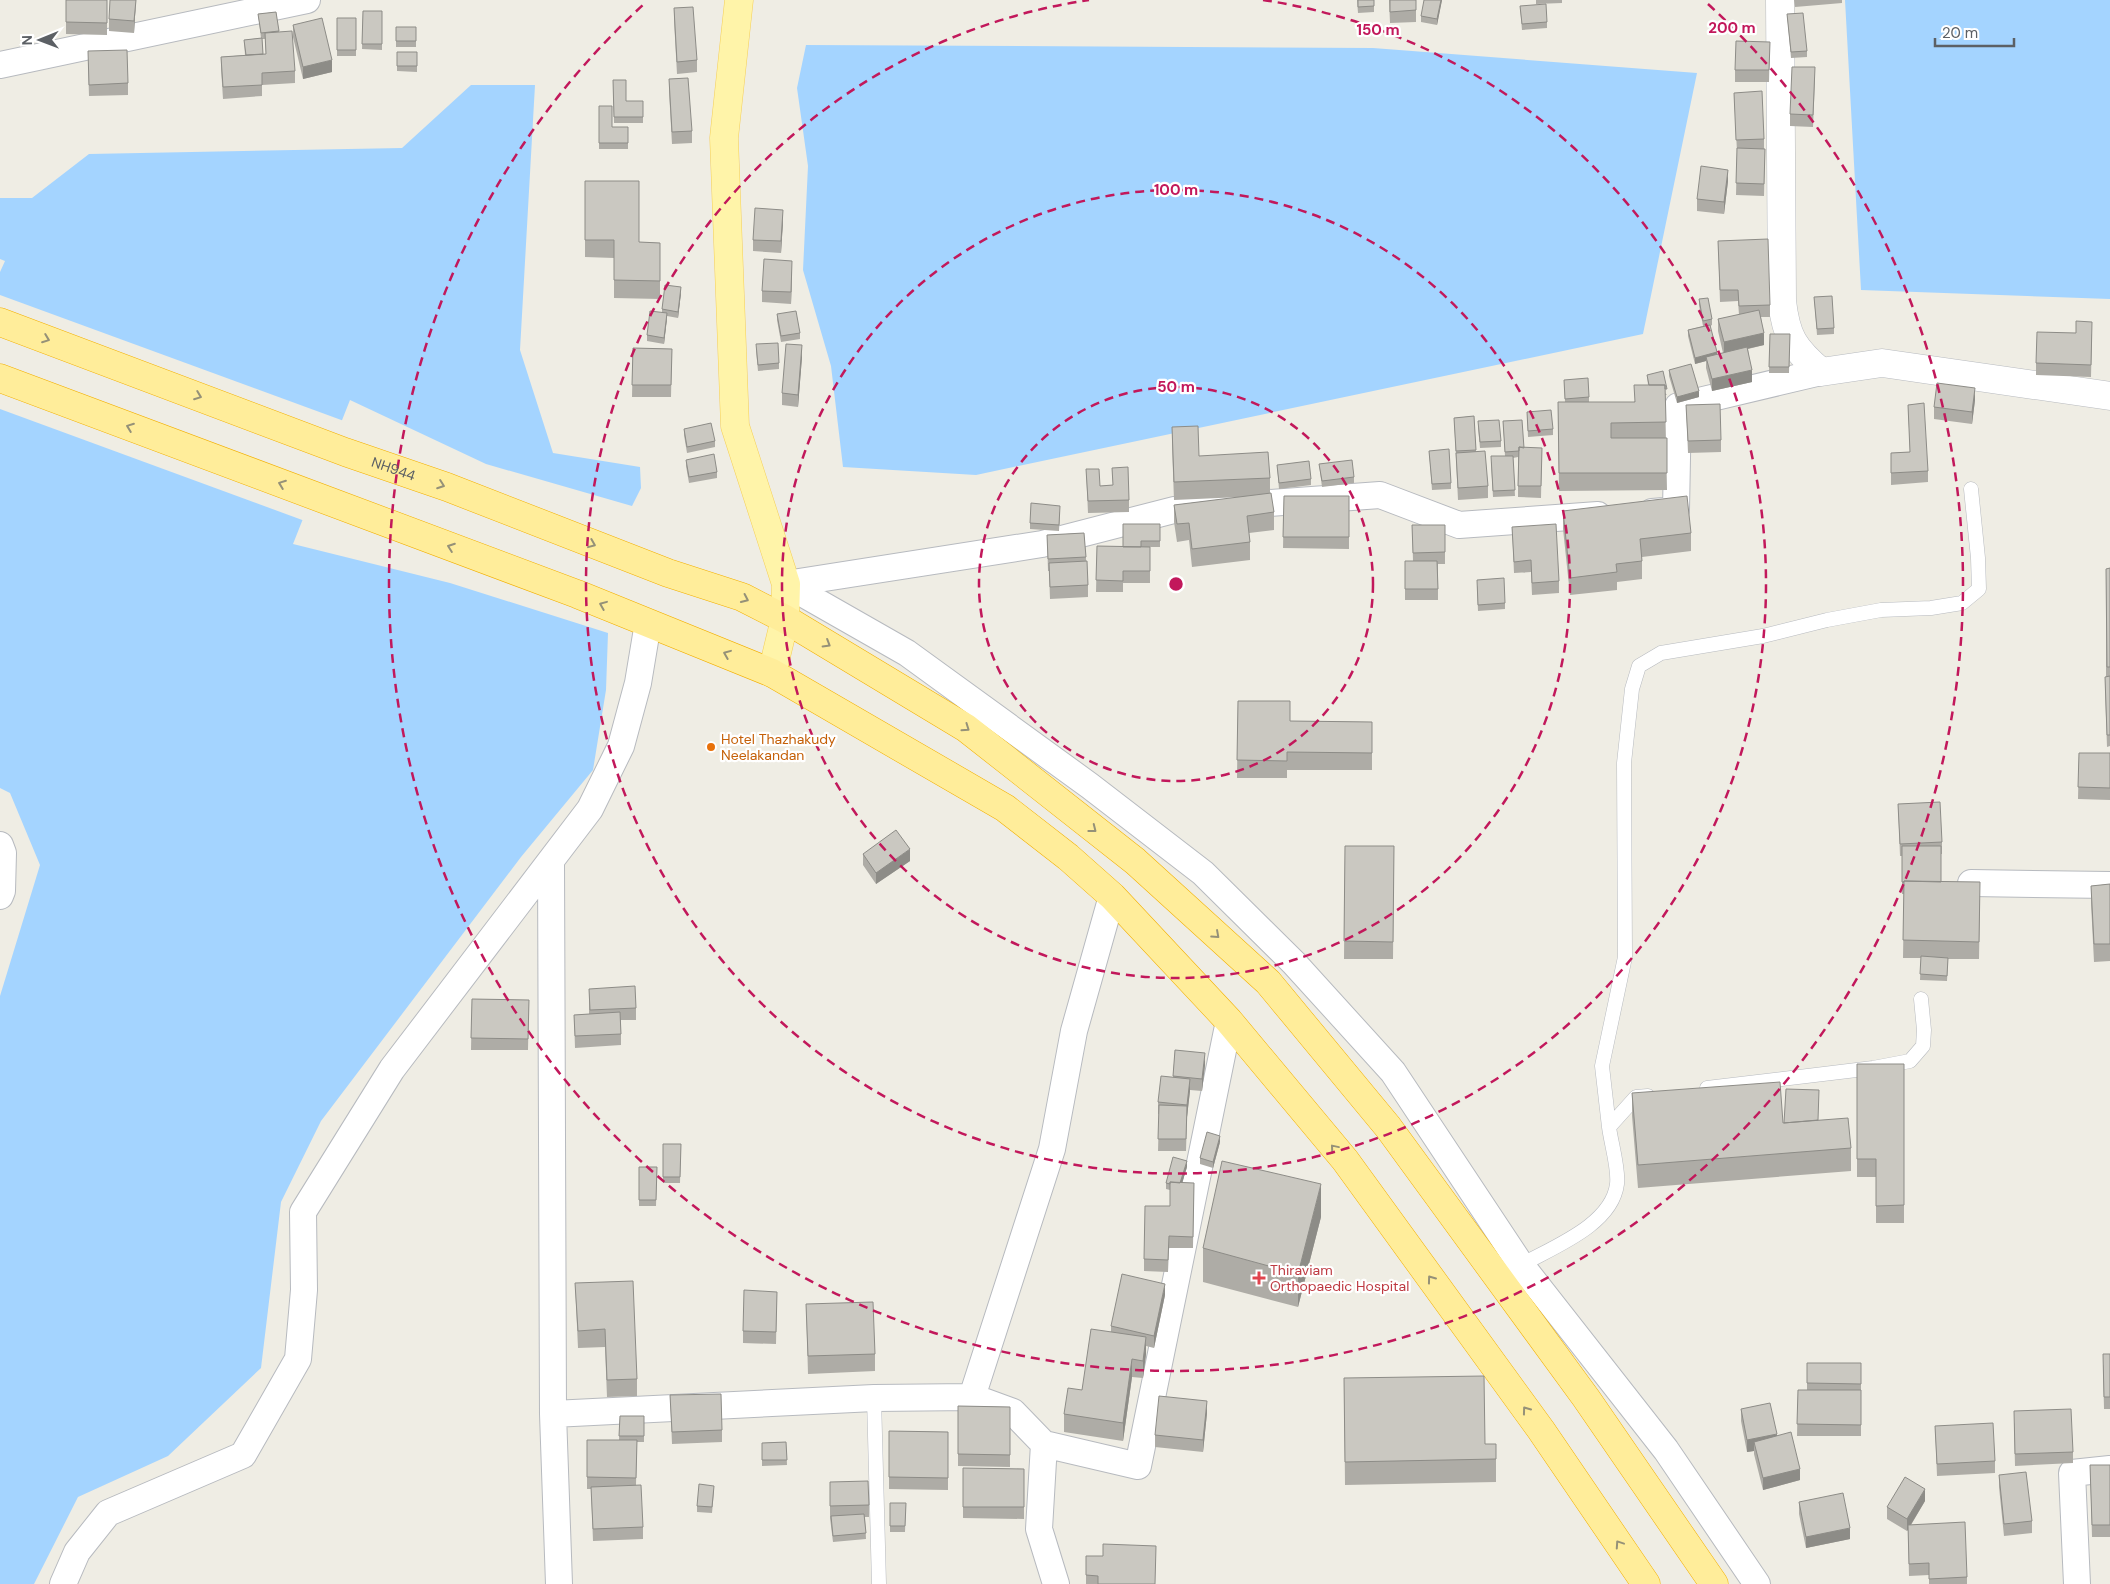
<svg xmlns="http://www.w3.org/2000/svg" width="2110" height="1584" viewBox="0 0 2110 1584" font-family="'DM Sans',sans-serif">
	<rect width="100%" height="100%" fill="#efede4"/>
	<path fill="#a4d4ff" d="M1845,0H2110V299L1861,290Z
		M806,45L1373,48L1697,73L1643,334L976,475L843,467L831,366L803,270L808,166L797,88Z
		M471,85H535L520,350L553,453L640,467L641,488L632,506L486,464L350,400L293,544L450,583L608,633L606,690L593,770L521,857L321,1121L281,1202L261,1368L168,1456L78,1497L34,1584H0V996L40,865L10,793L0,788V272L5,261L0,259V198H32L89,154L402,148Z"/>
	<path fill="#efede4" d="M0,295L344,421L305,521L0,409Z"/>
	<g fill="none" stroke-linecap="round" stroke-linejoin="round">
		<defs>
			<path id="service" d="M1707,1088L1873,1068L1910,1061L1923,1046L1924,1030L1921,999
				M1609,1127L1602,1066L1625,957L1624,763L1632,689L1639,666L1661,653L1763,636L1827,620L1881,610L1931,608L1962,603L1979,589L1978,558L1971,489
				M1521,1265C1553,1247 1612,1225 1617,1184C1619,1169 1611,1143 1609,1127L1636,1097L1648,1096
				M874,1398L879,1584"/>
			<path id="minor" d="M0,65L307,0
				M1652,512L1676,510L1678,406L1821,372
				M786,584L907,653L1090,786L1203,873L1294,963L1393,1072L1521,1265L1666,1450L1757,1584
				M786,584L1042,544L1174,510L1380,495L1459,525L1598,515
				M0,845L3,853L2,891L0,896
				M551,861L553,1414L559,1584
				M1971,883L2110,885
				M972,1397L1052,1149L1074,1031L1112,896
				M553,1414L874,1398L972,1397L1013,1412L1044,1444L1138,1466L1229,1021
				M1044,1444L1039,1529L1056,1584
				M63,1584L77,1552L108,1513L243,1455L298,1359L304,1290L303,1212L392,1069L590,809L621,746L638,683L648,623
				M2077,1584L2072,1473L2110,1469"/>
			<path id="tertiary" d="M1780,0L1782,301C1786,337 1794,349 1821,372L1882,363L2110,396"/>
			<path id="primary" d="M739,0L724,138L735,426L786,584L785,619L772,673"/>
			<g id="trunk">
				<path id="s1" d="M0,322L345,452L447,487L668,573L742,597L785,619L966,728L1135,861L1268,982L1388,1127L1586,1398L1714,1584"/>
				<path d="M0,378L577,594L772,673L1005,808L1068,857L1112,896L1229,1021L1345,1160L1541,1430L1646,1584"/>
			</g>
		</defs>
		<use href="#service" stroke="#b7babf" stroke-width="15"/>
		<use href="#minor" stroke="#b7babf" stroke-width="28"/>
		<use href="#tertiary" stroke="#b7babf" stroke-width="29"/>
		<use href="#primary" stroke="#f5cf58" stroke-width="29"/>
		<use href="#trunk" stroke="#f3b000" stroke-width="29"/>
		<use href="#service" stroke="#fff" stroke-width="14"/>
		<use href="#minor" stroke="#fff" stroke-width="26"/>
		<use href="#tertiary" stroke="#fff" stroke-width="28"/>
		<use href="#primary" stroke="#fff4a9" stroke-width="28"/>
		<use href="#trunk" stroke="#ffed9a" stroke-width="28"/>
	</g>
	<path fill="#aeaca6" fill-rule="evenodd" d="M66,0H107V35L66,34Z
		M136,0L134,33L109,31V19Z
		M1357,0H1374V12L1358,13Z
		M1389,0H1416V22L1390,23Z
		M1442,0L1437,25L1421,22V16Z
		M1536,0H1562V3L1536,4Z
		M1794,0H1842V3L1795,7Z
		M1520,6L1547,22V28L1522,30Z
		M674,8L697,60V72L677,74L674,20Z
		M363,11H382V50L362,49Z
		M276,12L279,32L295,71V83L262,85V96L223,99L221,68V57L245,55L244,40L261,38L258,14ZM262,39H265L266,54H263Z
		M1787,14L1807,51V57L1791,58Z
		M337,18H356V56H337Z
		M293,25L332,72L303,79L293,37Z
		M396,27H416V47H396Z
		M1770,42L1769,82H1735V70Z
		M397,52H417V72L397,71Z
		M88,63L128,83V95L89,96Z
		M669,79L692,131V143L672,144L669,91Z
		M1815,79L1813,127L1790,126V114Z
		M613,80L626,101H643V123H614Z
		M1734,93L1764,139V149H1765L1764,196L1736,195L1737,152Z
		M599,106L612,127H628V149H599Z
		M585,181L639,242L660,243V299L614,298V258L585,257Z
		M1728,181L1724,214L1697,211V199Z
		M783,221L781,253L753,251V240Z
		M1718,241L1770,305V317H1761L1764,345L1748,349L1752,382L1712,391L1706,368V361L1695,364L1688,336V330L1703,326L1699,305V299L1712,319V325L1710,326L1717,354L1723,353L1718,331V319L1739,315L1738,301L1720,302Z
		M792,272L791,304L762,302V291Z
		M681,293L678,318L667,316L664,344L647,341V335L662,312V309Z
		M1814,297L1834,328V334L1817,335Z
		M777,314L800,333V339L781,342L777,320Z
		M1770,334H1790L1789,373H1769Z
		M2092,334L2091,377L2036,375V363Z
		M633,348L672,349L671,397H632Z
		M756,350L779,363V369L758,371Z
		M802,357L798,407L782,405V393Z
		M1669,370L1699,397L1677,403L1669,376Z
		M1647,375L1667,395H1665L1667,490L1559,491L1558,402H1565L1564,380L1589,397V402H1634L1648,385Z
		M1975,400L1972,424L1934,419V407Z
		M1686,405L1721,440V452L1688,453Z
		M1908,405L1928,471V482L1891,485V453L1910,452Z
		M1527,412L1553,429V435L1528,437Z
		M1474,416L1476,452L1488,486V498L1458,500L1454,418Z
		M1503,421L1524,448H1542L1541,498L1518,497V457L1513,458L1515,496L1493,497L1491,462L1505,456Z
		M1172,427L1199,456L1270,478V493L1274,512V530L1249,533L1250,542V560L1192,567L1189,540L1177,542L1174,522V505L1241,497L1174,500L1172,445Z
		M1478,427L1501,441V447L1480,448Z
		M684,429L715,441V447L687,453L684,435Z
		M1429,451L1451,483V489L1432,490Z
		M686,460L717,472V478L689,483L686,466Z
		M1319,464L1354,477V483L1322,487Z
		M1277,465L1311,479V485L1279,489Z
		M1112,468L1129,500V512L1088,513L1086,469L1100,486L1113,485Z
		M1284,496H1349V549L1283,548Z
		M1563,511L1691,533V551L1642,557V579L1617,582V590L1570,595L1563,529Z
		M1060,512L1059,531L1030,529V523Z
		M1160,524V547H1141H1150V583H1123V592H1096L1097,546L1123,547Z
		M1412,525H1445V564H1438V600H1405V561H1413Z
		M1512,527L1559,581V593L1532,595L1531,572L1514,573Z
		M1084,533L1088,585V597L1050,599L1049,571H1048L1047,535Z
		M2110,568V746L2107,747L2105,688V677H2106V569Z
		M1477,586L1505,603V609L1478,611Z
		M1238,701L1290,721L1372,722V770H1287V778H1237Z
		M2079,753H2110V800L2078,799Z
		M1898,804L1942,842V854H1941V882L1980,900L1979,959H1948L1947,981L1920,980L1921,958H1903L1904,894H1902V856H1900Z
		M1345,846H1394L1393,959H1344Z
		M863,854L910,861L876,884L863,865Z
		M2110,884V961L2094,962L2091,903V886Z
		M589,989L636,1008V1020H621V1045L575,1048L574,1015L589,1014Z
		M472,999L529,1000L528,1050H471Z
		M1175,1050L1205,1065L1202,1091L1190,1090L1187,1117L1186,1151H1158L1159,1114H1158V1102L1173,1077Z
		M1857,1064H1904V1223H1876V1177H1857Z
		M1632,1093L1783,1123L1818,1120L1851,1148V1171L1638,1188L1632,1116Z
		M1220,1142L1213,1168L1200,1164V1158Z
		M663,1144H681L680,1183H663Z
		M639,1167H657L656,1206H639Z
		M1187,1167L1182,1183H1194L1193,1248H1169L1168,1272L1144,1271V1259L1170,1206V1190L1166,1189V1183Z
		M1321,1217L1298,1307L1203,1282V1248Z
		M575,1283L637,1379V1396L607,1397L605,1347L578,1348Z
		M777,1292L776,1344L743,1343V1331Z
		M1165,1295L1154,1348L1146,1346V1354L1143,1378L1132,1377L1123,1441L1064,1432V1414L1082,1390L1111,1331V1326Z
		M806,1304L875,1354V1371L808,1374Z
		M2110,1354V1409H2104L2103,1366Z
		M1807,1363L1861,1384V1436H1797L1798,1390H1807Z
		M1344,1378L1485,1444L1496,1459V1482L1345,1485Z
		M670,1395L722,1430V1442L672,1444Z
		M958,1406L1010,1407V1467L958,1466Z
		M1741,1409L1777,1436L1800,1480L1763,1490L1754,1454V1451L1747,1452L1741,1421Z
		M1207,1413L1203,1452L1155,1447V1435Z
		M620,1416H644V1442H637L636,1485L643,1527V1539L593,1541L591,1489H587V1440H619Z
		M2014,1423L2073,1452V1463L2015,1466Z
		M1935,1426L1995,1461V1473L1937,1476Z
		M889,1431L948,1432V1490L889,1489Z
		M786,1442L787,1465L762,1466V1443Z
		M2090,1465H2110V1537H2092Z
		M963,1468L1024,1469V1519L963,1518Z
		M1999,1475L2032,1521V1533L2004,1536L1999,1487Z
		M830,1482L869,1505V1517H865L866,1539L833,1542L830,1518Z
		M714,1491L712,1513L697,1512V1506Z
		M1925,1501L1911,1525L1967,1577V1584H1929V1575L1909,1576L1908,1530L1907,1531L1887,1519V1507Z
		M1799,1502L1850,1539L1806,1548L1799,1514Z
		M890,1503H906L905,1532H890Z
		M1086,1556L1155,1584H1086Z"/>
	<path fill="#8d8c87" d="M136,0L134,33V21Z
		M1441,0H1442L1437,25V19Z
		M332,60V72L303,79V67Z
		M1728,170V181L1724,214V202Z
		M783,210V221L781,253V241Z
		M792,261V272L791,304V292Z
		M681,287V293L678,318V312Z
		M667,313V319L664,344V338Z
		M1764,333V345L1724,354V342Z
		M802,345V357L798,407V395Z
		M1717,352V358L1706,357V361L1695,364V358Z
		M1752,370V382L1712,391V379Z
		M1975,388V400L1972,424V412Z
		M1699,391V397L1677,403V397Z
		M910,849V861L876,884V873Z
		M1205,1053V1065L1202,1091V1079Z
		M1190,1079V1091L1187,1117V1105Z
		M1220,1136V1142L1213,1168V1162Z
		M1187,1161V1167L1179,1193V1187Z
		M1321,1184V1217L1298,1307V1274Z
		M1165,1284V1295L1154,1348V1336Z
		M1146,1337V1354L1143,1378V1361Z
		M1132,1359V1377L1123,1441V1423Z
		M1207,1401V1413L1203,1452V1440Z
		M1777,1434V1446L1754,1442V1451L1747,1452V1440Z
		M1800,1469V1480L1763,1490V1478Z
		M1925,1489V1501L1907,1531V1519Z
		M1850,1528V1539L1806,1548V1537Z"/>
	<path fill="#cac8c1" stroke="#8d8c87" d="M66,0H107V23L66,22Z
		M110,0H136L134,21L109,19Z
		M1358,0H1374V6L1358,7Z
		M1390,0H1416V10L1390,12Z
		M1424,0H1441L1437,19L1421,16Z
		M1546,4L1547,22L1522,24L1520,6Z
		M693,7L697,60L677,62L674,8Z
		M363,11H382V44H362Z
		M276,12L279,31L261,33L258,14Z
		M1803,13L1807,51L1791,52L1787,14Z
		M322,18L332,60L303,67L293,25Z
		M337,18H356V50H337Z
		M396,27H416V41H396Z
		M292,31L295,71L262,73V85L223,87L221,57L266,54L265,33Z
		M262,38L263,54L246,55L244,40Z
		M1736,41L1770,42L1769,70H1735Z
		M127,50L128,83L89,85L88,51Z
		M397,52H417V66H397Z
		M1792,67H1815L1813,115L1790,114Z
		M688,78L692,131L672,132L669,79Z
		M613,80H626V101H643V117H614Z
		M1762,91L1764,139L1736,140L1734,93Z
		M599,106H612V127H628V143H599Z
		M1737,148L1765,149L1764,184L1736,183Z
		M1701,166L1728,170L1724,202L1697,199Z
		M585,181H639V242L660,243V281L614,280V240H585Z
		M755,208L783,210L781,241L753,240Z
		M1768,239L1770,305L1739,306L1738,290H1720L1718,241Z
		M764,259L792,261L791,292L762,291Z
		M665,285L681,287L678,312L662,309Z
		M1832,296L1834,328L1817,329L1814,297Z
		M1708,298L1712,319L1703,321L1699,299Z
		M1759,310L1764,333L1724,342L1718,319Z
		M650,311L667,313L664,338L647,335Z
		M796,311L800,333L781,336L777,314Z
		M2076,321L2092,322L2091,365L2036,363L2037,332L2076,333Z
		M1710,325L1717,352L1695,358L1688,330Z
		M1770,334H1790L1789,367H1769Z
		M778,343L779,363L758,365L756,344Z
		M786,344L802,345L798,395L782,393Z
		M1747,347L1752,370L1712,379L1706,357Z
		M633,348L672,349L671,385H632Z
		M1691,364L1699,391L1677,397L1669,370Z
		M1663,371L1667,389H1665V385H1649L1647,375Z
		M1588,378L1589,397L1565,399L1564,380Z
		M1937,383L1975,388L1972,412L1934,407Z
		M1634,385H1665L1666,422L1611,423V438H1667V473H1559L1558,402H1635Z
		M1924,403L1928,471L1891,473V453L1910,452L1908,405Z
		M1720,404L1721,440L1688,441L1686,405Z
		M1551,410L1553,429L1528,431L1527,412Z
		M1474,416L1476,450L1456,451L1454,418Z
		M1499,420L1501,441L1480,442L1478,421Z
		M1522,420L1524,448L1519,447V451L1505,452L1503,421Z
		M711,423L715,441L687,447L684,429Z
		M1198,426L1199,456L1268,452L1270,478L1174,482L1172,427Z
		M1519,447L1542,448L1541,486H1518Z
		M1449,449L1451,483L1432,484L1429,451Z
		M1485,451L1488,486L1458,488L1456,453Z
		M714,454L717,472L689,477L686,460Z
		M1491,456H1513L1515,490L1493,491Z
		M1352,460L1354,477L1322,481L1319,464Z
		M1309,461L1311,479L1279,483L1277,465Z
		M1128,467L1129,500L1088,501L1086,469H1099L1100,486L1113,485L1112,468Z
		M1271,493L1274,512L1247,516L1250,542L1192,549L1189,523L1177,524L1174,505Z
		M1284,496H1349V537H1283Z
		M1687,496L1691,533L1640,539L1642,561L1616,564L1617,572L1570,578L1563,511Z
		M1031,503L1060,506L1059,525L1030,523Z
		M1123,524H1160V541H1141V547H1123Z
		M1556,524L1559,581L1532,583L1531,560L1514,562L1512,527Z
		M1412,525H1445V552L1413,553Z
		M1084,533L1086,557L1048,559L1047,535Z
		M1097,546L1150,547V571H1123V581L1096,580Z
		M1087,561L1088,585L1050,587L1049,563Z
		M1405,561H1437L1438,589H1405Z
		M2110,568V667H2107L2106,569Z
		M1504,578L1505,603L1478,605L1477,580Z
		M2110,676V735H2107L2105,677Z
		M1238,701H1290V721L1372,722V753L1287,752V761L1237,760Z
		M2079,753H2110V788L2078,787Z
		M1940,802L1942,842L1900,844L1898,804Z
		M896,830L910,849L876,873L863,854Z
		M1345,846H1394L1393,942L1344,941Z
		M1902,846H1941V882L1904,881V882H1902Z
		M1904,881L1980,882L1979,942L1903,940Z
		M2110,884V944H2094L2091,886Z
		M1921,956L1948,958L1947,976L1920,974Z
		M635,986L636,1008L590,1010L589,989Z
		M472,999L529,1000L528,1039L471,1038Z
		M620,1012L621,1034L575,1036L574,1015Z
		M1175,1050L1205,1053L1202,1079L1173,1076Z
		M1857,1064H1904V1205L1876,1206V1159H1857Z
		M1161,1076L1190,1079L1187,1105L1158,1102Z
		M1780,1082L1783,1123L1848,1118L1851,1148L1638,1165L1632,1093Z
		M1786,1089L1819,1090L1818,1120L1784,1123Z
		M1159,1105L1187,1106L1186,1139H1158Z
		M1207,1132L1220,1136L1213,1162L1200,1158Z
		M663,1144H681L680,1177H663Z
		M1173,1157L1187,1161L1180,1183L1170,1182V1184L1166,1183Z
		M1222,1161L1321,1184L1298,1274L1203,1248Z
		M639,1167H657L656,1200H639Z
		M1170,1182L1194,1183L1193,1237L1169,1236L1168,1260L1144,1259L1145,1206H1170Z
		M1122,1274L1165,1284L1154,1336L1111,1326Z
		M633,1281L637,1379L607,1380L605,1329L578,1331L575,1283Z
		M744,1290L777,1292L776,1332L743,1331Z
		M873,1302L875,1354L808,1356L806,1304Z
		M1091,1329L1146,1337L1143,1361L1132,1359L1123,1423L1064,1414L1068,1388L1082,1390Z
		M2103,1354H2110V1397H2104Z
		M1807,1363H1861V1384L1807,1383Z
		M1484,1376L1485,1444H1496V1459L1345,1462L1344,1378Z
		M1798,1390H1861V1425L1797,1424Z
		M721,1394L722,1430L672,1432L670,1395Z
		M1159,1396L1207,1401L1203,1440L1155,1435Z
		M1770,1403L1777,1434L1747,1440L1741,1409Z
		M958,1406L1010,1407V1455L958,1454Z
		M2071,1409L2073,1452L2015,1454L2014,1411Z
		M620,1416H644V1436H619Z
		M1993,1423L1995,1461L1937,1464L1935,1426Z
		M889,1431L948,1432V1478L889,1477Z
		M1791,1432L1800,1469L1763,1478L1754,1442Z
		M587,1440H637L636,1478L587,1477Z
		M786,1442L787,1460H762V1443Z
		M2090,1465H2110V1525H2092Z
		M963,1468L1024,1469V1507H963Z
		M2026,1472L2032,1521L2004,1524L1999,1475Z
		M1905,1477L1925,1489L1907,1519L1887,1507Z
		M868,1481L869,1505L830,1506V1482Z
		M699,1484L714,1486L712,1507L697,1506Z
		M641,1485L643,1527L593,1529L591,1487Z
		M1843,1493L1850,1528L1806,1537L1799,1502Z
		M890,1503H906L905,1526H890Z
		M864,1514L866,1533L833,1536L831,1516Z
		M1965,1522L1967,1577L1929,1579V1563L1909,1564L1908,1525Z
		M1103,1544L1156,1546L1155,1584H1098V1576L1086,1575V1556H1103Z"/>
	<defs><path id="oneway-chevron" d="M-2-3.5L2.5 0L-2 3.5" fill="none" stroke-width="1.6" stroke-linecap="round" stroke-linejoin="round" transform="scale(1.25)"/></defs>
	<g stroke="#959178">
		<use href="#oneway-chevron" transform="translate(46 339) rotate(21)"/>
		<use href="#oneway-chevron" transform="translate(198 396) rotate(21)"/>
		<use href="#oneway-chevron" transform="translate(130 427) rotate(-159)"/>
		<use href="#oneway-chevron" transform="translate(282 484) rotate(-159)"/>
		<use href="#oneway-chevron" transform="translate(441 485) rotate(20)"/>
		<use href="#oneway-chevron" transform="translate(592 544) rotate(22)"/>
		<use href="#oneway-chevron" transform="translate(451 547) rotate(-160)"/>
		<use href="#oneway-chevron" transform="translate(745 599) rotate(25)"/>
		<use href="#oneway-chevron" transform="translate(603 605) rotate(-158)"/>
		<use href="#oneway-chevron" transform="translate(827 644) rotate(31)"/>
		<use href="#oneway-chevron" transform="translate(727 654) rotate(-158)"/>
		<use href="#oneway-chevron" transform="translate(966 728) rotate(35)"/>
		<use href="#oneway-chevron" transform="translate(1093 829) rotate(38)"/>
		<use href="#oneway-chevron" transform="translate(1216 935) rotate(42)"/>
		<use href="#oneway-chevron" transform="translate(1334 1148) rotate(-130)"/>
		<use href="#oneway-chevron" transform="translate(1431 1279) rotate(-126)"/>
		<use href="#oneway-chevron" transform="translate(1526 1410) rotate(-126)"/>
		<use href="#oneway-chevron" transform="translate(1619 1544) rotate(-124)"/>
	</g>
	<g fill="none" stroke="#c2185b" stroke-width="2.5" stroke-dasharray="9 6">
		<circle cx="1176" cy="584" r="197"/>
		<circle cx="1176" cy="584" r="394"/>
		<path d="M1263 0A590 590 0 1 1 1089 0"/>
		<path d="M1708 4A787 787 0 1 1 644 4"/>
	</g>
	<circle fill="#e8710a" stroke="#fff" stroke-width="2" cx="711" cy="747" r="5"/>
	<path fill="#e0444e" stroke="#fff" stroke-width="2" d="M1256.5 1270.5h5v5h5v5h-5v5h-5v-5h-5v-5h5z"/>
	<g text-anchor="middle" stroke-width="4.5" stroke-linejoin="round" paint-order="stroke">
		<g font-size="14" fill="#5c6065" stroke="#fff">
			<text dy="5" stroke="none"><textPath href="#s1" startOffset="420">NH944</textPath></text>
		</g>
		<g font-size="14" fill="#c56008" stroke="#fff" text-anchor="start">
			<text x="721" y="744">Hotel Thazhakudy<tspan x="721" dy="16">Neelakandan</tspan></text>
		</g>
		<g font-size="14" fill="#be3a42" stroke="#fff" text-anchor="start">
			<text x="1270" y="1275">Thiraviam<tspan x="1270" dy="16">Orthopaedic Hospital</tspan></text>
		</g>
	</g>
	<circle cx="1176" cy="584" r="8" fill="#c2185b" stroke="#fff" stroke-width="2.5"/>
	<g font-size="15" text-anchor="middle" font-weight="bold" fill="#c2185b" stroke="#fff" stroke-width="4.5" stroke-linejoin="round" paint-order="stroke">
		<text x="1732" y="33">200 m</text>
		<text x="1378" y="35">150 m</text>
		<text x="1176" y="195">100 m</text>
		<text x="1176" y="392">50 m</text>
	</g>
	<g transform="translate(40 40) rotate(269)" stroke="#ffffff" stroke-width="4" paint-order="stroke">
	<path d="M0-4L9 19L0 12L-9 19Z" fill="#5c6065"/>
	<text y="-8" font-size="14" font-weight="bold" text-anchor="middle" fill="#5c6065">N</text>
	</g>
	<path d="M1935 38v8h79v-8" fill="none" stroke="#5c6065" stroke-width="2.5"/>
	<text x="1942" y="38" font-size="15" fill="#5c6065" stroke="#ffffff" stroke-width="4" paint-order="stroke">20 m</text>
</svg>
